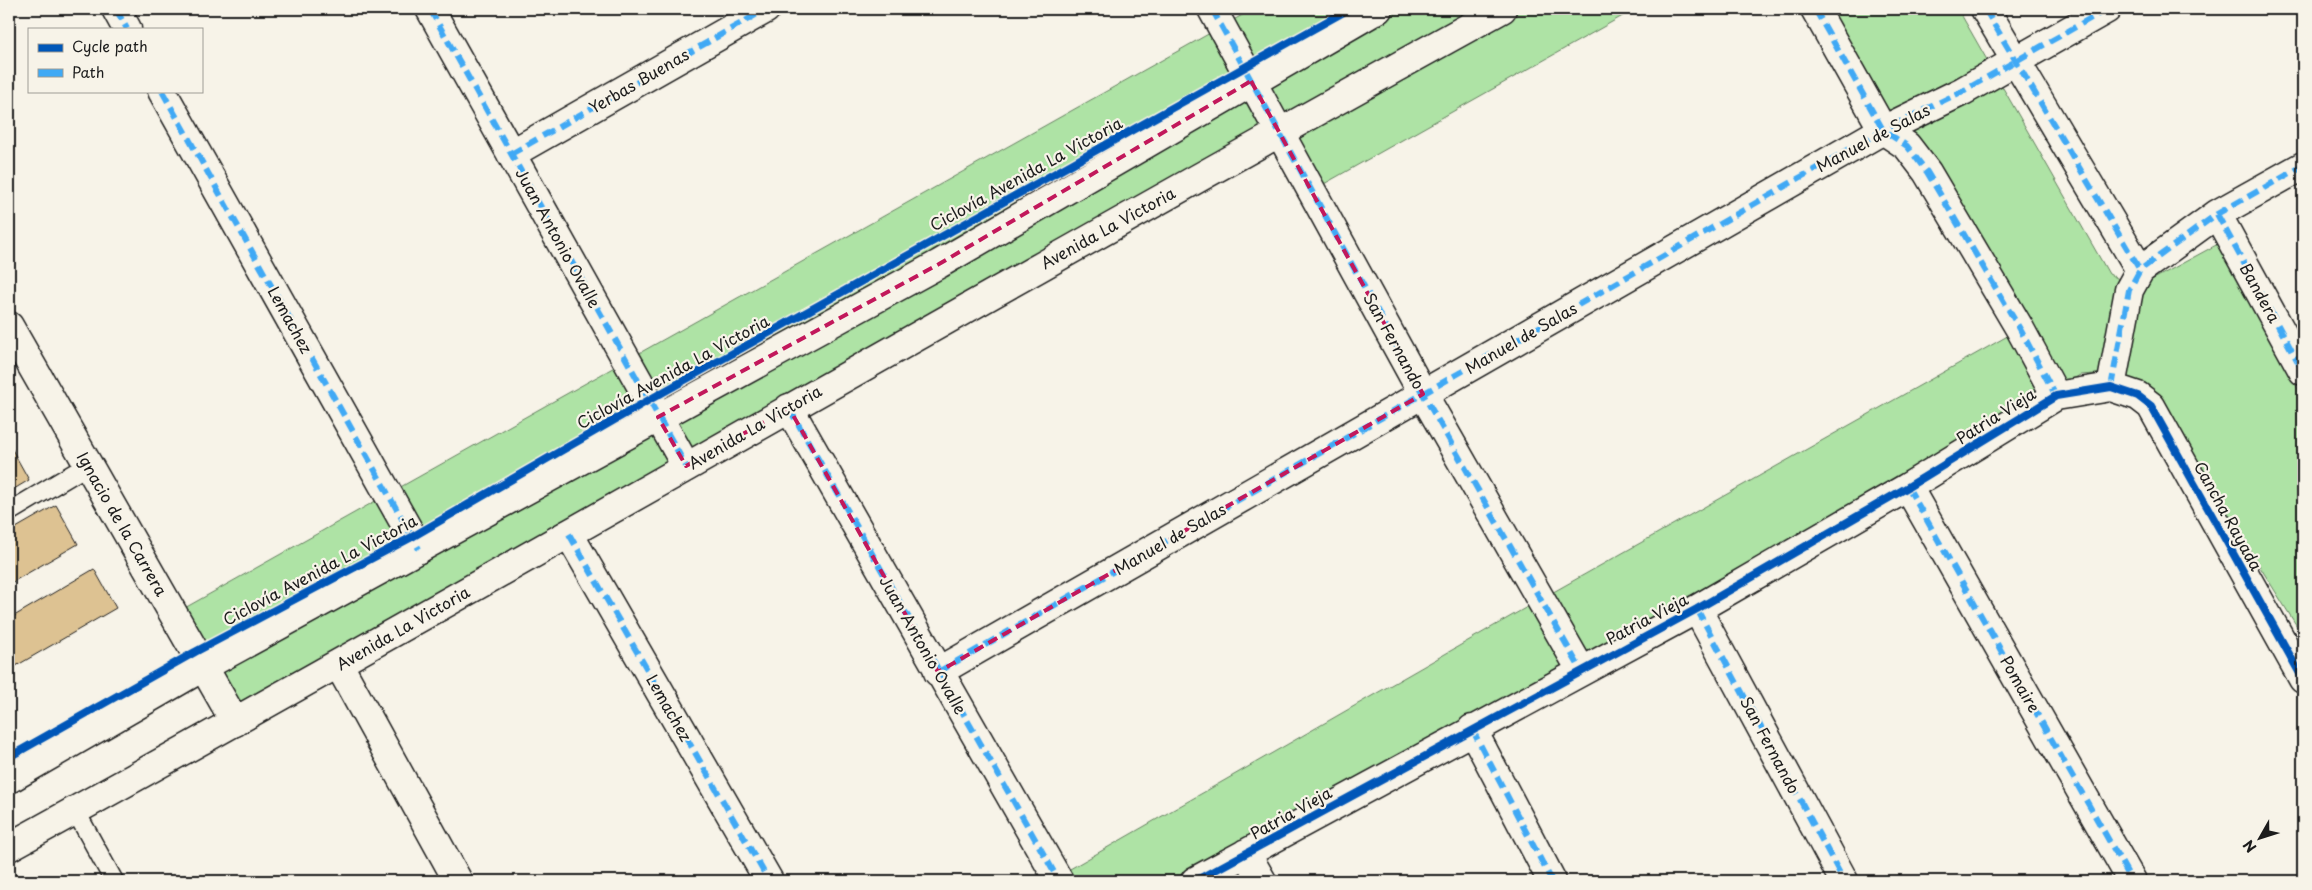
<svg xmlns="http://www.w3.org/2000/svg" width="2312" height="890" viewBox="0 0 2312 890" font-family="'Playpen Sans',sans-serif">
	<rect width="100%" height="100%" fill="#f7f3e8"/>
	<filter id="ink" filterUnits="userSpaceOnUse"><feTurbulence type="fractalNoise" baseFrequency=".02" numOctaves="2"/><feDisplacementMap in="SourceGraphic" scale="10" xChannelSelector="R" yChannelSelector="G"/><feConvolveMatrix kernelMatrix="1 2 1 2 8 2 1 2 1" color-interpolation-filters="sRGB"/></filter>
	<g filter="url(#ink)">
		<path fill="#aee3a5" stroke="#658060" d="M1253,9H1635L1315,189L1280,131L235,722L174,614Z
			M1803,9H1958L2109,274L2137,288L2218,244L2303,398V636L2178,435L2109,373L2080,375L1195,881H1059L1056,877L1541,599L2020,329Z"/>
		<path fill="#ddc292" stroke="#1c1c1c" d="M9,444L29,480L9,492Z
			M56,505L78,544L9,584V532Z
			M94,569L116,608L9,670V619Z"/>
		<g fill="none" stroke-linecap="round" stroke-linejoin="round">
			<defs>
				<path id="service" d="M9,512L88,465
					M75,810L114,881"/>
				<path id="minor" d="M116,9L127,29
					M430,9L686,466
					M1212,9L1423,394L1581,670
					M1815,9L1883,130L1907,146L1927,172L2020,329L2056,396
					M1985,9L2140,270
					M162,91L419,549
					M511,154L766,9
					M2217,214L2303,371
					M9,326L235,722
					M2111,387L2129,290L2140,270L2217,214L2303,166
					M789,408L1059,881
					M1908,487L2132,881
					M569,534L769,881
					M1697,609L1844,881
					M339,665L458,881
					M938,672L1883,130L1963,91L2107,9
					M1472,729L1552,881
					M1246,853L1262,881
					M1195,881L1697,609L1908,487L2056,396L2111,387L2138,396L2151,406L2303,679"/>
				<path id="secondary" d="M9,779L203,667L939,264L1378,9
					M9,847C509,572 1002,284 1502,9"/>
			</defs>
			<use href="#service" stroke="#1c1c1c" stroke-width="21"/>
			<use href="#minor" stroke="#1c1c1c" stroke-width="31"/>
			<use href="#secondary" stroke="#1c1c1c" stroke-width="31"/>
			<use href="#service" stroke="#f7f3e8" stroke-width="18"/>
			<use href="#minor" stroke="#f7f3e8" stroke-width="28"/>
			<use href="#secondary" stroke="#f7f3e8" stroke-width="28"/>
			<path stroke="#3fa9f5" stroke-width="6" stroke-dasharray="12 6" stroke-linecap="butt" d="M116,9L127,29
				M430,9L686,466
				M1212,9L1423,394L1581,670
				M1815,9L1883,130L1907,146L1927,172L2020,329L2056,396
				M1985,9L2140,270
				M162,91L419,549
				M511,154L766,9
				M2217,214L2303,371
				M2111,387L2129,290L2140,270L2217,214L2303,166
				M789,408L1059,881
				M1908,487L2132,881
				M569,534L769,881
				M1697,609L1844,881
				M938,672L1883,130L1963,91L2107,9
				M1472,729L1552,881"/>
			<defs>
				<path id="cycleway" d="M9,757L195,652L412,537L649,400L1349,9
					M1195,881L1697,609L1908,487L2056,396L2111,387L2138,396L2151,406L2303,679"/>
			</defs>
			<use href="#cycleway" stroke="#f7f3e8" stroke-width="11"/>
			<use href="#cycleway" stroke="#0057b8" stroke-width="8"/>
		</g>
	</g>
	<path fill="none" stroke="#c2185b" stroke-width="4" stroke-dasharray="10 6" stroke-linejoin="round" d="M1251,81L1423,394L938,672L789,408L686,466L658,417L939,264Z"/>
	<g text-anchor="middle" stroke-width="4.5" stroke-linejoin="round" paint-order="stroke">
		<g font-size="16" fill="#1c1c1c" stroke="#f7f3e8">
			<text transform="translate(639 81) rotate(-30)" y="6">Yerbas Buenas</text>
			<text transform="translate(1873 138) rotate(-28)" y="6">Manuel de Salas</text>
			<text transform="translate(1026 174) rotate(-29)" y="6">Ciclovía Avenida La Victoria</text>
			<text transform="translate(1108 228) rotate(-29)" y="6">Avenida La Victoria</text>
			<text transform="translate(558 238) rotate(61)" y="6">Juan Antonio Ovalle</text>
			<text transform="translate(2260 293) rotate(61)" y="6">Bandera</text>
			<text transform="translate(290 320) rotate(61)" y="6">Lemachez</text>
			<text transform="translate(1521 338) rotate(-30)" y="6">Manuel de Salas</text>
			<text transform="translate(1394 341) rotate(61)" y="6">San Fernando</text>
			<text transform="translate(673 372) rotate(-29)" y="6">Ciclovía Avenida La Victoria</text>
			<text transform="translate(1996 416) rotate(-32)" y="6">Patria Vieja</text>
			<text transform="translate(755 427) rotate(-30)" y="6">Avenida La Victoria</text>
			<text transform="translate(2228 516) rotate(61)" y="6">Cancha Rayada</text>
			<text transform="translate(122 524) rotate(60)" y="6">Ignacio de la Carrera</text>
			<text transform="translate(1170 539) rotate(-30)" y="6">Manuel de Salas</text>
			<text transform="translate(320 570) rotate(-28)" y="6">Ciclovía Avenida La Victoria</text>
			<text transform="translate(1647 619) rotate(-28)" y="6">Patria Vieja</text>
			<text transform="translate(403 628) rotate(-30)" y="6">Avenida La Victoria</text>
			<text transform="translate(923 645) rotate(60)" y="6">Juan Antonio Ovalle</text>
			<text transform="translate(2020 684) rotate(60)" y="6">Pomaire</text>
			<text transform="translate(669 708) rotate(60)" y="6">Lemachez</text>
			<text transform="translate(1770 745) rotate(62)" y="6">San Fernando</text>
			<text transform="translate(1291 813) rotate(-29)" y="6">Patria Vieja</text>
		</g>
	</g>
	<rect width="2312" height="890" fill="none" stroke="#f7f3e8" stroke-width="30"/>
	<rect x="15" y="15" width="2282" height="860" fill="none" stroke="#1c1c1c" stroke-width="2" filter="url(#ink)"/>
	<rect x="28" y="28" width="175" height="65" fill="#f7f3e8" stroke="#9f9d96"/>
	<rect x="38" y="44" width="25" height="8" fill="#0057b8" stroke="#9f9d96"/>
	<text x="72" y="52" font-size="15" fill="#1c1c1c">Cycle path</text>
	<rect x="38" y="69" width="25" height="8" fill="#3fa9f5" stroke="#9f9d96"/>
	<text x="72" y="78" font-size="15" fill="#1c1c1c">Path</text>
	<g transform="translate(2260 838) rotate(231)" stroke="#f7f3e8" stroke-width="4" paint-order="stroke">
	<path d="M0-4L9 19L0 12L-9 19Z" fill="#1c1c1c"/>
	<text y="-8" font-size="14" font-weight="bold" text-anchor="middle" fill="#1c1c1c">N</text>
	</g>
</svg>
